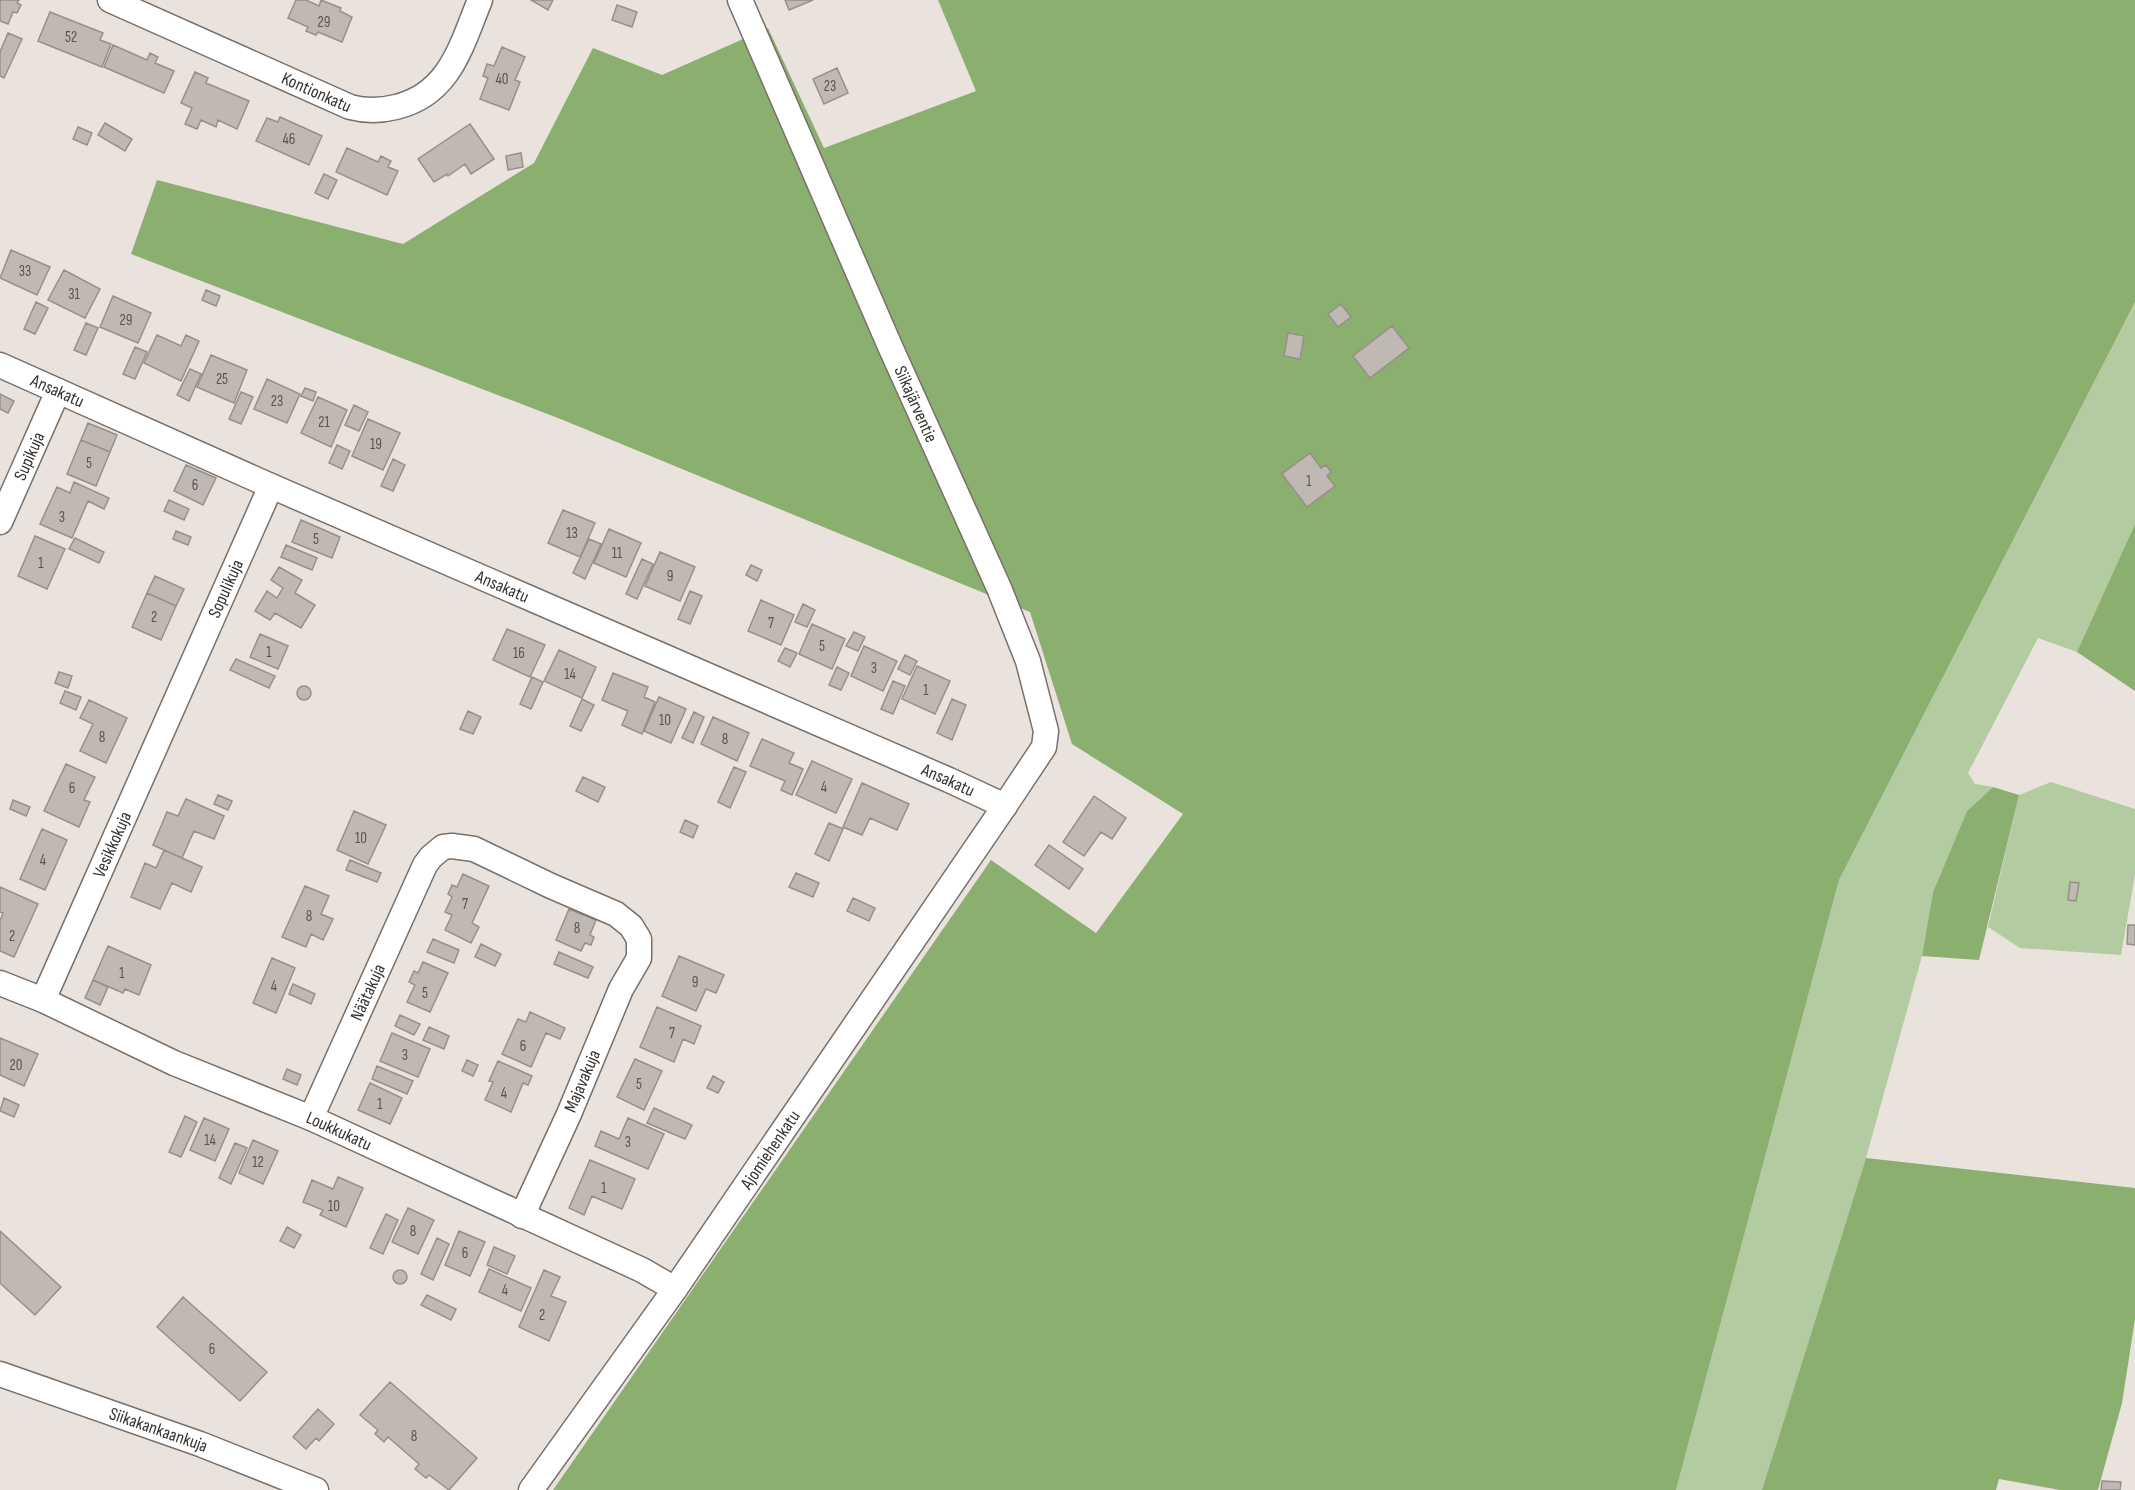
<svg xmlns="http://www.w3.org/2000/svg" width="2135" height="1490" viewBox="0 0 2135 1490" font-family="'Sofia Sans Condensed',sans-serif">
	<rect width="100%" height="100%" fill="#eae2dc"/>
	<path fill="#b2cba0" d="M2135,302V524L2077,652L2038,638L1968,773L1975,784L1993,787L1967,811L1933,892L1922,956L1866,1158L1762,1490H1676L1839,880Z
		M2051,782L2135,809V874L2121,955L2020,948L1988,927L2019,795Z"/>
	<path fill="#8baf6e" d="M938,0H2135V302L1839,880L1676,1490H553L991,860L1096,933L1183,814L1072,744L1030,612L563,420L131,254L157,180L403,244L534,163L593,48L662,75L768,28L824,148L976,91Z
		M2135,524V691L2077,652Z
		M1993,787L2019,795L1979,960L1922,956L1933,892L1967,811Z
		M1866,1158L2135,1188V1319L2122,1403L2098,1490H2060L1999,1479L1996,1490H1762Z"/>
	<path fill="#c0b8b3" stroke="#97908a" stroke-width="1.5" d="M0,0H19L17,3L21,5L17,13L13,12L8,24L0,21Z
		M296,0H306L319,6L321,0L341,8L340,11L352,17L342,42L318,32L316,35L306,31L308,27L288,18Z
		M531,0H553L548,10Z
		M785,0H813L789,10Z
		M617,5L637,12L632,27L612,20Z
		M50,12L103,33L100,40L111,44L102,67L38,41Z
		M8,33L22,39L4,78L0,76V52Z
		M113,45L147,60L150,53L158,57L155,63L174,71L164,93L104,67Z
		M502,47L525,57L515,80L520,82L509,110L480,99L488,78L483,76L487,64L494,66Z
		M837,68L848,93L824,104L813,79Z
		M195,72L208,78L206,83L249,101L237,129L218,120L216,127L201,120L197,129L185,124L192,108L181,103Z
		M280,117L322,136L309,165L256,141L267,118L278,122Z
		M105,123L132,139L125,151L98,135Z
		M470,124L494,159L471,174L465,164L448,176L447,174L434,182L418,159Z
		M78,127L92,133L87,145L73,139Z
		M347,148L378,162L381,156L391,161L388,167L398,171L387,195L336,172Z
		M521,153L523,167L508,170L506,156Z
		M324,174L337,180L328,199L315,193Z
		M11,250L50,267L37,295L0,278Z
		M64,270L100,289L85,318L48,300Z
		M206,290L220,296L216,306L202,300Z
		M113,296L151,313L138,343L100,327Z
		M36,302L48,308L35,334L24,329Z
		M1341,304L1351,317L1338,327L1328,314Z
		M86,323L98,328L86,355L74,350Z
		M1392,326L1409,348L1370,378L1353,356Z
		M1288,333L1304,336L1300,359L1284,356Z
		M157,335L181,346L186,335L199,341L181,381L144,363Z
		M135,347L147,352L135,379L123,374Z
		M211,355L247,370L234,403L197,387Z
		M190,369L201,374L189,401L177,395Z
		M267,379L300,394L287,423L254,409Z
		M305,388L316,392L313,401L301,396Z
		M241,392L253,397L241,424L229,419Z
		M0,394L14,401L8,413L0,409Z
		M318,397L347,410L331,447L301,433Z
		M354,405L368,412L359,431L345,425Z
		M368,419L400,433L383,470L352,456Z
		M88,423L117,435L110,452L81,440Z
		M81,440L110,452L96,486L67,474Z
		M337,445L350,451L342,469L329,463Z
		M1310,453L1321,468L1326,465L1331,472L1327,476L1335,486L1307,507L1282,474Z
		M393,459L405,465L393,491L381,486Z
		M186,465L216,478L203,505L174,491Z
		M74,482L109,498L104,509L88,501L72,538L40,524L57,487L70,493Z
		M169,500L189,509L184,520L164,511Z
		M563,510L595,523L580,557L548,543Z
		M301,520L340,537L332,558L292,542Z
		M609,529L641,543L626,577L594,563Z
		M176,531L191,537L188,545L173,539Z
		M35,536L65,549L47,589L18,576Z
		M75,538L104,552L99,563L69,549Z
		M589,539L601,544L585,579L573,573Z
		M286,545L317,558L312,570L281,557Z
		M660,552L695,567L680,601L645,586Z
		M642,559L653,564L637,599L626,594Z
		M751,565L762,570L757,581L746,575Z
		M279,567L302,580L295,593L315,605L301,628L275,613L270,620L255,611L267,591L277,598L283,588L271,580Z
		M155,576L184,589L176,606L147,593Z
		M690,591L702,596L690,624L678,619Z
		M147,593L176,606L161,640L132,627Z
		M761,600L794,615L781,645L748,631Z
		M803,604L815,610L807,627L795,622Z
		M812,624L845,639L832,669L799,654Z
		M507,629L545,645L530,677L493,660Z
		M854,632L865,637L858,651L846,646Z
		M260,634L288,646L278,669L250,657Z
		M864,646L897,661L883,691L851,676Z
		M785,648L797,653L790,667L778,661Z
		M559,650L596,667L582,698L544,681Z
		M905,655L917,661L910,675L898,669Z
		M236,659L275,676L269,688L230,670Z
		M917,666L950,681L935,714L902,699Z
		M837,667L849,673L841,690L829,685Z
		M59,672L72,676L68,688L55,683Z
		M613,673L648,687L644,697L655,702L642,734L622,725L628,711L602,700Z
		M532,677L543,682L531,709L520,704Z
		M893,681L905,686L893,714L881,709Z
		M297 693a7 7 0 1 1 14 0a7 7 0 1 1-14 0Z
		M65,691L81,697L76,710L60,703Z
		M659,697L686,709L671,743L644,731Z
		M582,699L594,705L581,731L570,726Z
		M952,699L966,705L952,740L937,733Z
		M89,700L127,718L106,763L80,751L93,724L80,718Z
		M468,711L481,717L473,734L460,729Z
		M694,712L704,717L693,743L682,738Z
		M713,717L749,733L737,761L701,744Z
		M762,739L794,753L789,763L803,769L792,795L781,790L785,781L750,766Z
		M812,761L852,779L836,813L796,795Z
		M66,764L95,777L84,800L90,802L79,827L44,811Z
		M734,767L746,772L730,808L718,802Z
		M583,777L605,787L598,802L576,791Z
		M862,783L909,804L897,830L870,818L862,835L843,827Z
		M218,795L232,801L228,810L214,804Z
		M1094,796L1126,818L1112,839L1101,832L1084,856L1063,842Z
		M186,799L224,816L214,839L194,831L182,858L153,845L167,812L178,816Z
		M13,800L30,807L26,816L10,809Z
		M354,811L386,825L368,864L337,850Z
		M685,820L698,826L693,838L680,832Z
		M829,823L843,829L829,861L815,854Z
		M42,829L67,840L45,890L20,879Z
		M1049,845L1083,869L1069,889L1035,865Z
		M164,850L202,867L191,892L172,883L160,909L131,897L145,863L156,868Z
		M350,860L381,873L377,882L346,870Z
		M796,873L819,883L813,897L789,887Z
		M463,874L489,886L472,923L479,927L471,943L445,930L452,915L445,912L452,897L448,894L452,885L457,887Z
		M2070,882L2079,883L2076,901L2068,900Z
		M305,886L329,896L321,914L333,919L323,940L311,934L306,947L282,937Z
		M0,887L38,904L14,957L0,951V921L3,913L0,912Z
		M853,898L875,908L869,921L847,911Z
		M569,909L596,920L590,935L594,937L591,945L585,943L581,951L556,940Z
		M2128,925H2135V945L2127,944Z
		M433,939L459,950L454,963L427,952Z
		M481,944L501,954L495,966L475,957Z
		M108,946L151,965L139,995L125,989L123,993L93,980Z
		M559,952L593,967L588,978L554,964Z
		M679,956L724,975L716,993L706,989L696,1011L662,996Z
		M272,958L295,968L276,1013L253,1003Z
		M423,962L448,973L430,1012L407,1002L415,985L409,982L414,971L418,973Z
		M93,980L108,987L100,1005L85,998Z
		M293,984L315,994L311,1004L289,994Z
		M657,1007L701,1026L694,1044L683,1039L674,1062L640,1047Z
		M530,1012L565,1028L560,1039L546,1033L531,1067L502,1054L518,1019L526,1022Z
		M400,1015L420,1024L414,1035L395,1026Z
		M429,1027L449,1036L444,1049L423,1040Z
		M392,1033L430,1049L418,1077L380,1061Z
		M0,1038L38,1054L24,1086L0,1075Z
		M635,1059L662,1071L644,1110L617,1097Z
		M467,1060L478,1065L473,1076L462,1071Z
		M498,1061L532,1076L528,1085L523,1083L511,1112L485,1100L493,1082L489,1081Z
		M377,1066L413,1081L407,1094L372,1079Z
		M287,1069L301,1075L297,1085L283,1079Z
		M713,1076L724,1082L718,1093L707,1088Z
		M370,1083L402,1098L390,1124L358,1110Z
		M4,1098L19,1105L14,1117L0,1111Z
		M654,1108L692,1125L685,1139L647,1123Z
		M185,1116L197,1122L181,1157L169,1152Z
		M204,1118L229,1129L215,1161L190,1150Z
		M628,1118L664,1134L648,1169L595,1146L601,1131L619,1139Z
		M253,1140L278,1151L263,1184L239,1173Z
		M235,1143L247,1148L231,1184L219,1178Z
		M590,1160L635,1179L622,1209L592,1196L584,1215L569,1208Z
		M338,1177L363,1188L346,1227L320,1215L323,1210L303,1202L312,1180L333,1189Z
		M408,1208L434,1220L418,1254L392,1242Z
		M386,1214L398,1220L383,1254L370,1248Z
		M287,1227L301,1235L294,1248L280,1241Z
		M0,1231L61,1287L35,1315L0,1283Z
		M459,1231L485,1242L470,1276L445,1265Z
		M437,1238L449,1244L433,1280L421,1274Z
		M494,1247L515,1256L507,1274L487,1265Z
		M489,1269L531,1288L521,1311L479,1292Z
		M393 1277a7 7 0 1 1 14 0a7 7 0 1 1-14 0Z
		M544,1270L560,1277L551,1296L566,1302L549,1341L519,1327Z
		M427,1295L456,1309L451,1320L421,1305Z
		M183,1297L267,1372L240,1401L157,1327Z
		M390,1382L477,1458L449,1490L429,1475L426,1478L415,1469L419,1464L388,1437L384,1442L375,1434L378,1430L360,1415Z
		M318,1409L334,1424L319,1441L316,1438L306,1449L293,1437Z
		M2102,1481L2121,1482L2120,1490H2101Z"/>
	<g fill="none" stroke-linecap="round" stroke-linejoin="round">
		<defs>
			<g id="minor">
				<path id="s1" d="M110,0L350,107C365,111 380,111 396,107C450,94 461,46 480,0"/>
				<path id="s2" d="M0,365L271,486L949,780L1005,806"/>
				<path id="s3" d="M0,522L58,391"/>
				<path id="s4" d="M0,983L43,1000L174,1063L311,1118L642,1270L675,1289"/>
				<path id="s5" d="M43,1000L271,486"/>
				<path id="s6" d="M311,1118L425,865L431,857L443,847L452,846L474,849L551,886L616,914L631,926L639,939V958L621,989L569,1114L522,1216"/>
				<path id="s7" d="M0,1374L200,1444L316,1490"/>
				<path id="s8" d="M531,1490L675,1289L1002,810L1044,747L1046,731L1028,661L999,588L889,344L740,0"/>
			</g>
		</defs>
		<use href="#minor" stroke="#77706b" stroke-width="27"/>
		<use href="#minor" stroke="#fff" stroke-width="24"/>
	</g>
	<g text-anchor="middle" stroke-width="4.5" stroke-linejoin="round" paint-order="stroke">
		<g font-size="15" fill="#585451">
			<text x="324" y="27">29</text>
			<text x="71" y="42">52</text>
			<text x="502" y="84">40</text>
			<text x="830" y="91">23</text>
			<text x="289" y="144">46</text>
			<text x="25" y="276">33</text>
			<text x="74" y="299">31</text>
			<text x="126" y="325">29</text>
			<text x="222" y="384">25</text>
			<text x="277" y="406">23</text>
			<text x="324" y="427">21</text>
			<text x="376" y="449">19</text>
			<text x="89" y="468">5</text>
			<text x="1309" y="486">1</text>
			<text x="195" y="490">6</text>
			<text x="62" y="522">3</text>
			<text x="572" y="538">13</text>
			<text x="316" y="544">5</text>
			<text x="617" y="558">11</text>
			<text x="41" y="568">1</text>
			<text x="670" y="581">9</text>
			<text x="154" y="622">2</text>
			<text x="771" y="628">7</text>
			<text x="822" y="651">5</text>
			<text x="269" y="657">1</text>
			<text x="519" y="658">16</text>
			<text x="874" y="673">3</text>
			<text x="570" y="679">14</text>
			<text x="926" y="695">1</text>
			<text x="665" y="725">10</text>
			<text x="102" y="742">8</text>
			<text x="725" y="744">8</text>
			<text x="824" y="792">4</text>
			<text x="72" y="793">6</text>
			<text x="361" y="843">10</text>
			<text x="43" y="865">4</text>
			<text x="465" y="909">7</text>
			<text x="309" y="921">8</text>
			<text x="577" y="933">8</text>
			<text x="12" y="941">2</text>
			<text x="122" y="978">1</text>
			<text x="695" y="987">9</text>
			<text x="274" y="991">4</text>
			<text x="425" y="998">5</text>
			<text x="672" y="1038">7</text>
			<text x="523" y="1051">6</text>
			<text x="405" y="1060">3</text>
			<text x="16" y="1070">20</text>
			<text x="639" y="1089">5</text>
			<text x="504" y="1098">4</text>
			<text x="380" y="1109">1</text>
			<text x="210" y="1145">14</text>
			<text x="628" y="1147">3</text>
			<text x="258" y="1167">12</text>
			<text x="604" y="1193">1</text>
			<text x="334" y="1211">10</text>
			<text x="413" y="1236">8</text>
			<text x="465" y="1258">6</text>
			<text x="505" y="1295">4</text>
			<text x="542" y="1320">2</text>
			<text x="212" y="1354">6</text>
			<text x="414" y="1441">8</text>
		</g>
		<g font-size="18" fill="#363330" stroke="#fff">
			<text dy="6" stroke="none"><textPath href="#s1" startOffset="226">Kontionkatu</textPath></text>
			<text dy="6" stroke="none"><textPath href="#s2" startOffset="63">Ansakatu</textPath></text>
			<text transform="translate(916 404) rotate(66)" y="6">Siikajärventie</text>
			<text dy="6" stroke="none"><textPath href="#s3" startOffset="72">Supikuja</textPath></text>
			<text dy="6" stroke="none"><textPath href="#s2" startOffset="549">Ansakatu</textPath></text>
			<text dy="6" stroke="none"><textPath href="#s5" startOffset="450">Sopulikuja</textPath></text>
			<text dy="6" stroke="none"><textPath href="#s2" startOffset="1035">Ansakatu</textPath></text>
			<text dy="6" stroke="none"><textPath href="#s5" startOffset="170">Vesikkokuja</textPath></text>
			<text dy="6" stroke="none"><textPath href="#s6" startOffset="138">Näätakuja</textPath></text>
			<text transform="translate(582 1081) rotate(-67)" y="6">Majavakuja</text>
			<text dy="6" stroke="none"><textPath href="#s4" startOffset="370">Loukkukatu</textPath></text>
			<text dy="6" stroke="none"><textPath href="#s8" startOffset="416">Ajomiehenkatu</textPath></text>
			<text dy="6" stroke="none"><textPath href="#s7" startOffset="168">Siikakankaankuja</textPath></text>
		</g>
	</g>
</svg>
